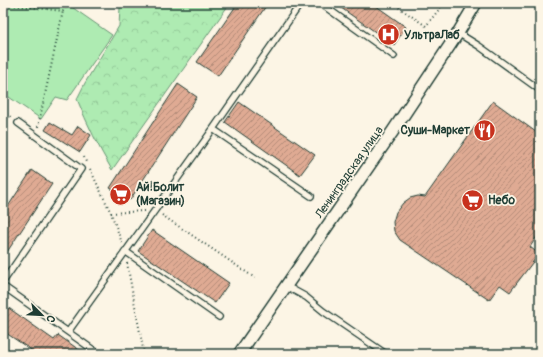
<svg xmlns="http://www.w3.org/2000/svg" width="543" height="357" viewBox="0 0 543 357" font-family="Pangolin,sans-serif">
	<defs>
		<pattern id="forest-crowns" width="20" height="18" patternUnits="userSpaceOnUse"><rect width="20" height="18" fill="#aeebb2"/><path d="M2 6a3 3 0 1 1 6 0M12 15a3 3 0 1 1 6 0" fill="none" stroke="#95ca9a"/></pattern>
		<pattern id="building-hatch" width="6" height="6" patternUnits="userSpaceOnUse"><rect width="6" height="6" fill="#dfaa93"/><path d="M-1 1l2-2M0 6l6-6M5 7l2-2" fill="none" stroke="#b48c79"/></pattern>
	</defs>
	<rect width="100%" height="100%" fill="#fcf5e5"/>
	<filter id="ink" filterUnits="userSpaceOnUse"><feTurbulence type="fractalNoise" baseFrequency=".025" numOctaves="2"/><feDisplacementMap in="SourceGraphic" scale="8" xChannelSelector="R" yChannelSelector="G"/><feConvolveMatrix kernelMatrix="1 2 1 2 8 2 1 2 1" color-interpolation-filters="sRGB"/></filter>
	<g filter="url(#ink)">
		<path fill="#aeebb2" stroke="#669473" d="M3,3H66L112,35L67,100L56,97L41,119L3,93Z"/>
		<path fill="url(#forest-crowns)" stroke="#669473" d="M123,3H230L112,170C99,148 87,124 77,99L85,83L119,26L120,8Z"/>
		<path fill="url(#building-hatch)" stroke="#1f3d34" d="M238,3H268L218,76L197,62Z
			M334,3H372L406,27L394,45Z
			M178,84L197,97L130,200L110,188Z
			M493,101L540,135V232L530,247L539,254L510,292L500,285L489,300L400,240L394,231L393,222L396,212L403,203L410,198L418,196L425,197Z
			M239,102L315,155L300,175L225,122Z
			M50,122L72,135L78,126L91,135L80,152L45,130Z
			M32,170L52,184L3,258V214Z
			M152,230L229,283L215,303L138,251Z
			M3,304L54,340L58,335L85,354H37L3,331Z"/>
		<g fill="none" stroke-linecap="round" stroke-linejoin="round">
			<defs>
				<path id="service" d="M320,3L394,56
					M464,3L472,9
					M458,33L479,46L540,90
					M213,129L311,196
					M125,251L219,317
					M3,282L81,169L18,123
					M3,286L99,354
					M286,286L306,297L323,311L386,354
					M68,332L213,129L301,3"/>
				<path id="minor" d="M239,354L393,131L458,33L476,3"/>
			</defs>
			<use href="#service" stroke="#1f3d34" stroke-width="8"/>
			<use href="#minor" stroke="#1f3d34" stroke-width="14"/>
			<path stroke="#1f3d34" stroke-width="2" stroke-dasharray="1 3" stroke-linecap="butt" d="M392,3L426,26L444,3
				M3,4L63,11L69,3
				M3,112L12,118
				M38,127L63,11
				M84,157L86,162
				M90,169L111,213
				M162,215L255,278
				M122,243L111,213L145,211
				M127,263L144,354"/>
			<use href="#service" stroke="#fcf5e5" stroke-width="5.5"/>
			<use href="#minor" stroke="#fcf5e5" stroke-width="11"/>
		</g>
	</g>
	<defs>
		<symbol id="hospital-disc" viewBox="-11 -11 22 22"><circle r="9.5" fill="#c8321e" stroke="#fcf5e5"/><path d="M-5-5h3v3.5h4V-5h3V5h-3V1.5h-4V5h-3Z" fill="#fff"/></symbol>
		<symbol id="restaurant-disc" viewBox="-11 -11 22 22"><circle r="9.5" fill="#c8321e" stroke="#fcf5e5"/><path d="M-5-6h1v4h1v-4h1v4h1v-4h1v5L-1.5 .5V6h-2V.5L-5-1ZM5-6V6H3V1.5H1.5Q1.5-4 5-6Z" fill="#fff"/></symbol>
		<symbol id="supermarket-disc" viewBox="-11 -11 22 22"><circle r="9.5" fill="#c8321e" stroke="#fcf5e5"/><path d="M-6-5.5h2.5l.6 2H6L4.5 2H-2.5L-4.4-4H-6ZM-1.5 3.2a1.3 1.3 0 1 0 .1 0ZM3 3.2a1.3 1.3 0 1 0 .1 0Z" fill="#fff"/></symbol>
	</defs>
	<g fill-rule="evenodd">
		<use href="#hospital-disc" x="376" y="22" width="25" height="25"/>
		<use href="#restaurant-disc" x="472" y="118" width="25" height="25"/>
		<use href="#supermarket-disc" x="108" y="182" width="25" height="25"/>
		<use href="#supermarket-disc" x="460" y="188" width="25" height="25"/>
	</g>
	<g text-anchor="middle" stroke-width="3.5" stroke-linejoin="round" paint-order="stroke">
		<g font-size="12" font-weight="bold" fill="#1f3d34" stroke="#fcf5e5" text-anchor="start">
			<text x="404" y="39">УльтраЛаб</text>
			<text x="470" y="134" text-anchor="end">Суши-Маркет</text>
			<text x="136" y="191">Ай!Болит<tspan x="136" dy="14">(Магазин)</tspan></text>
			<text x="488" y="204">Небо</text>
		</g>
		<g font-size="12" fill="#1f3d34" stroke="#fcf5e5">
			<text transform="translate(349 172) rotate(-55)" y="4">Ленинградская улица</text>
		</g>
	</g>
	<rect width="543" height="357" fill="none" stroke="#fcf5e5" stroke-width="16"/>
	<rect x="8" y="8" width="527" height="341" fill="none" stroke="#1f3d34" stroke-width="1.5" filter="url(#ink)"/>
	<g transform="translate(42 315) rotate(114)" stroke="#fcf5e5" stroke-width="3" paint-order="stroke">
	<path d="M0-3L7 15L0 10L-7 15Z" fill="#1f3d34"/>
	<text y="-6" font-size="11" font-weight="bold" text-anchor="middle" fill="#1f3d34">С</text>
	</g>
</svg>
